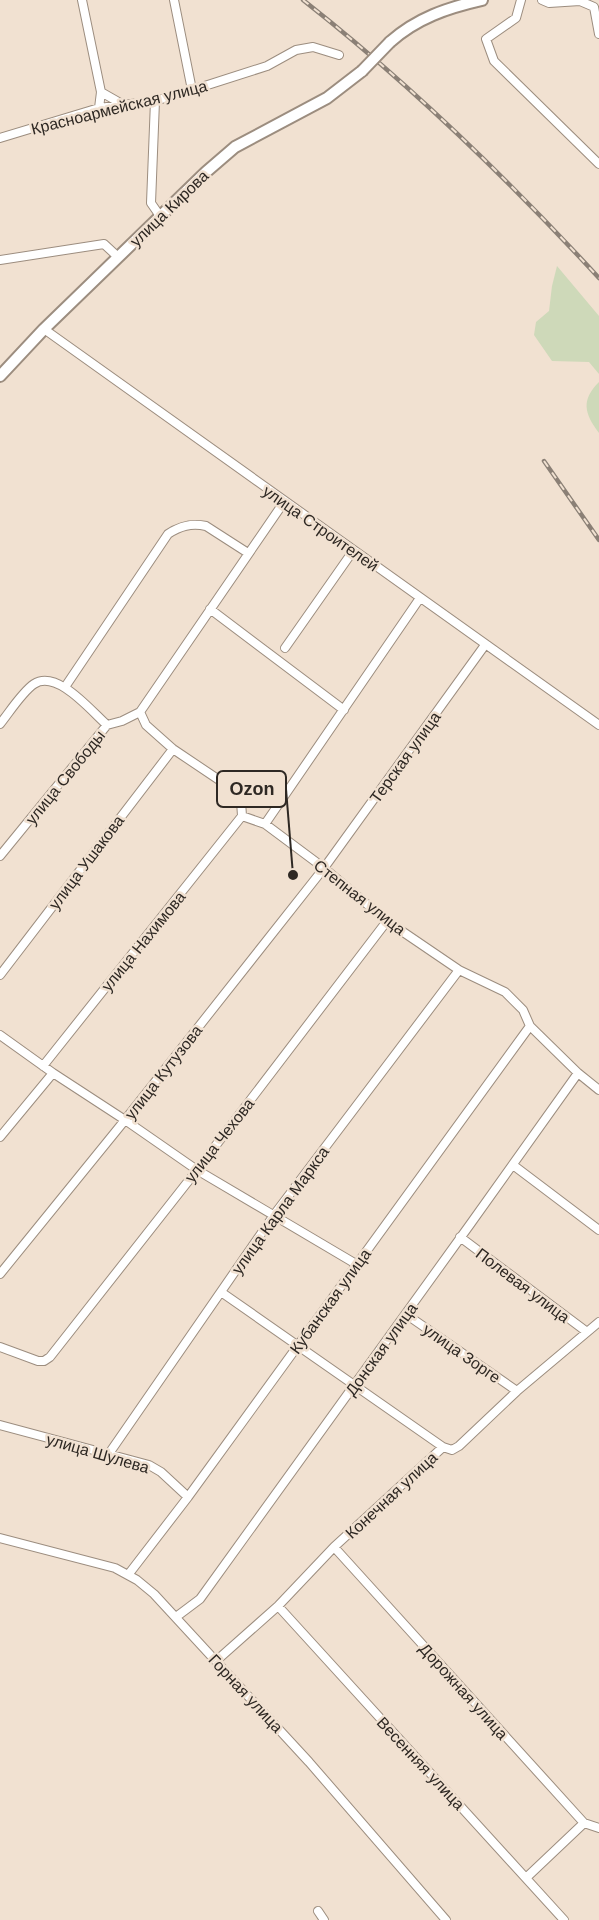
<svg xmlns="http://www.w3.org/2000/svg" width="599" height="1920" viewBox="0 0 599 1920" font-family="Helvetica,sans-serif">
	<rect width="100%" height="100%" fill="#f1e1d1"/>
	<path fill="#ced9b9" d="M557,266L599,316V374L589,362L552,361L534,335L536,322L549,311L552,286Z
		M599,382V433C584,413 581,400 599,382Z"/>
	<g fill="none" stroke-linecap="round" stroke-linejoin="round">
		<defs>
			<path id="minor" d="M82,0L101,92L99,108
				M174,0L192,90
				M521,0L516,18L486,39L494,61L599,164
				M542,0L549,3L580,1L594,7L599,34
				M101,92L122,104
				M155,101L151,203L160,216
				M0,138L99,108L155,101L192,90L267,66L296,50L313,47L339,55
				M0,260L104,244L118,257
				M44,329L599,725
				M210,609L344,710
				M285,648L353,551
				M65,687L168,534C180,526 191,523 206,526L248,553
				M140,712L284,502
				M0,724C9,713 22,692 34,684C57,669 91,711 107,725L122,721L140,712L146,725L173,749L234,790L241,801L242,816L265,824L324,868L387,921L459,970L505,992L523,1010L530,1026L578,1073L599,1090
				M265,824L420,598
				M0,856L107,725
				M0,975L173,749
				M0,1035L53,1073L125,1120L197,1170L356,1264
				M43,1066L242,816
				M0,1137L53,1073
				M513,1165L599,1230
				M460,1237L587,1332
				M0,1274L125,1120L324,868L485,645
				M221,1292L443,1447
				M407,1315L517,1391
				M0,1347L38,1361H44L50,1357L197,1170L387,921
				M0,1425L149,1465L161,1472L188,1497
				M108,1455L274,1215L459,970
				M0,1538L115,1568L137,1580L154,1594L309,1762L446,1920
				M334,1547L584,1823L599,1828
				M128,1575L188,1497L530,1026
				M278,1606L564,1920
				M176,1617L200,1599C327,1424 453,1249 578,1073
				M216,1661L278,1606L334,1547L443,1447L452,1450L459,1446L517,1391L599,1322
				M527,1877L584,1823
				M318,1911L324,1920"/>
			<path id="secondary" d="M390,42C417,18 447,8 482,0
				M0,376L44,329L206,172L235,147L327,98L362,71"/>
		</defs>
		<use href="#minor" stroke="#9c8d7f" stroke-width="10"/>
		<use href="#secondary" stroke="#9c8d7f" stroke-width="14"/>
		<use href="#minor" stroke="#fff" stroke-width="8"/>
		<use href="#secondary" stroke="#fff" stroke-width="10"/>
		<defs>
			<path id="rail" d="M303,0C410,84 507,178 599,278
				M544,461L599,540"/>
		</defs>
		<use href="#rail" stroke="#8b8076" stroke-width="4.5"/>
		<use href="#rail" stroke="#f1e1d1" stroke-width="2" stroke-dasharray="7" stroke-linecap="butt"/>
		<defs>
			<path id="secondary-bridge" d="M362,71L390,42"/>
		</defs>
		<use href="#secondary-bridge" stroke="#9c8d7f" stroke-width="14" stroke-linecap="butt"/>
		<use href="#secondary-bridge" stroke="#fff" stroke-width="10"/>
	</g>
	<g text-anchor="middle" stroke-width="5" stroke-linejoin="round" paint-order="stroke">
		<g font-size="16" fill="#2e2823" stroke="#f1e1d1">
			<text transform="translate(119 107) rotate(-14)" y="6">Красноармейская улица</text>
			<text transform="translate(169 208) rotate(-44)" y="6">улица Кирова</text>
			<text transform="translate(321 528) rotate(35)" y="6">улица Строителей</text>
			<text transform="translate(405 757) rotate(-54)" y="6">Терская улица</text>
			<text transform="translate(65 777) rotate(-51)" y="6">улица Свободы</text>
			<text transform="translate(86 862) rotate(-53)" y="6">улица Ушакова</text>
			<text transform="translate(360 897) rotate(38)" y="6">Степная улица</text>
			<text transform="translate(143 941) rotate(-51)" y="6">улица Нахимова</text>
			<text transform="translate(163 1072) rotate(-52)" y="6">улица Кутузова</text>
			<text transform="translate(219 1140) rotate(-52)" y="6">улица Чехова</text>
			<text transform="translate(280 1210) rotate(-54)" y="6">улица Карла Маркса</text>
			<text transform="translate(523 1285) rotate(37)" y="6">Полевая улица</text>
			<text transform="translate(330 1301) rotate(-54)" y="6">Кубанская улица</text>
			<text transform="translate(381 1349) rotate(-54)" y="6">Донская улица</text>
			<text transform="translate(462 1353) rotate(35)" y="6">улица Зорге</text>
			<text transform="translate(98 1453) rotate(16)" y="6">улица Шулева</text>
			<text transform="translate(391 1495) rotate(-43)" y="6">Конечная улица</text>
			<text transform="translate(464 1691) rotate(48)" y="6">Дорожная улица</text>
			<text transform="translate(246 1693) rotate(47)" y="6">Горная улица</text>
			<text transform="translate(421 1763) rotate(47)" y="6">Весенняя улица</text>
		</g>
	</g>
	<path fill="none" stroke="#2e2823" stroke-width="2" d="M293 875L286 789"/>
	<circle fill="#2e2823" stroke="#f1e1d1" stroke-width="2" cx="293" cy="875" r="6"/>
	<rect fill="#f1e1d1" stroke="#2e2823" stroke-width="2" x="217" y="771" width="69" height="36" rx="6"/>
	<g font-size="18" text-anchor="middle" font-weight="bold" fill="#2e2823">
		<text x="252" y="795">Ozon</text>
	</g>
</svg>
